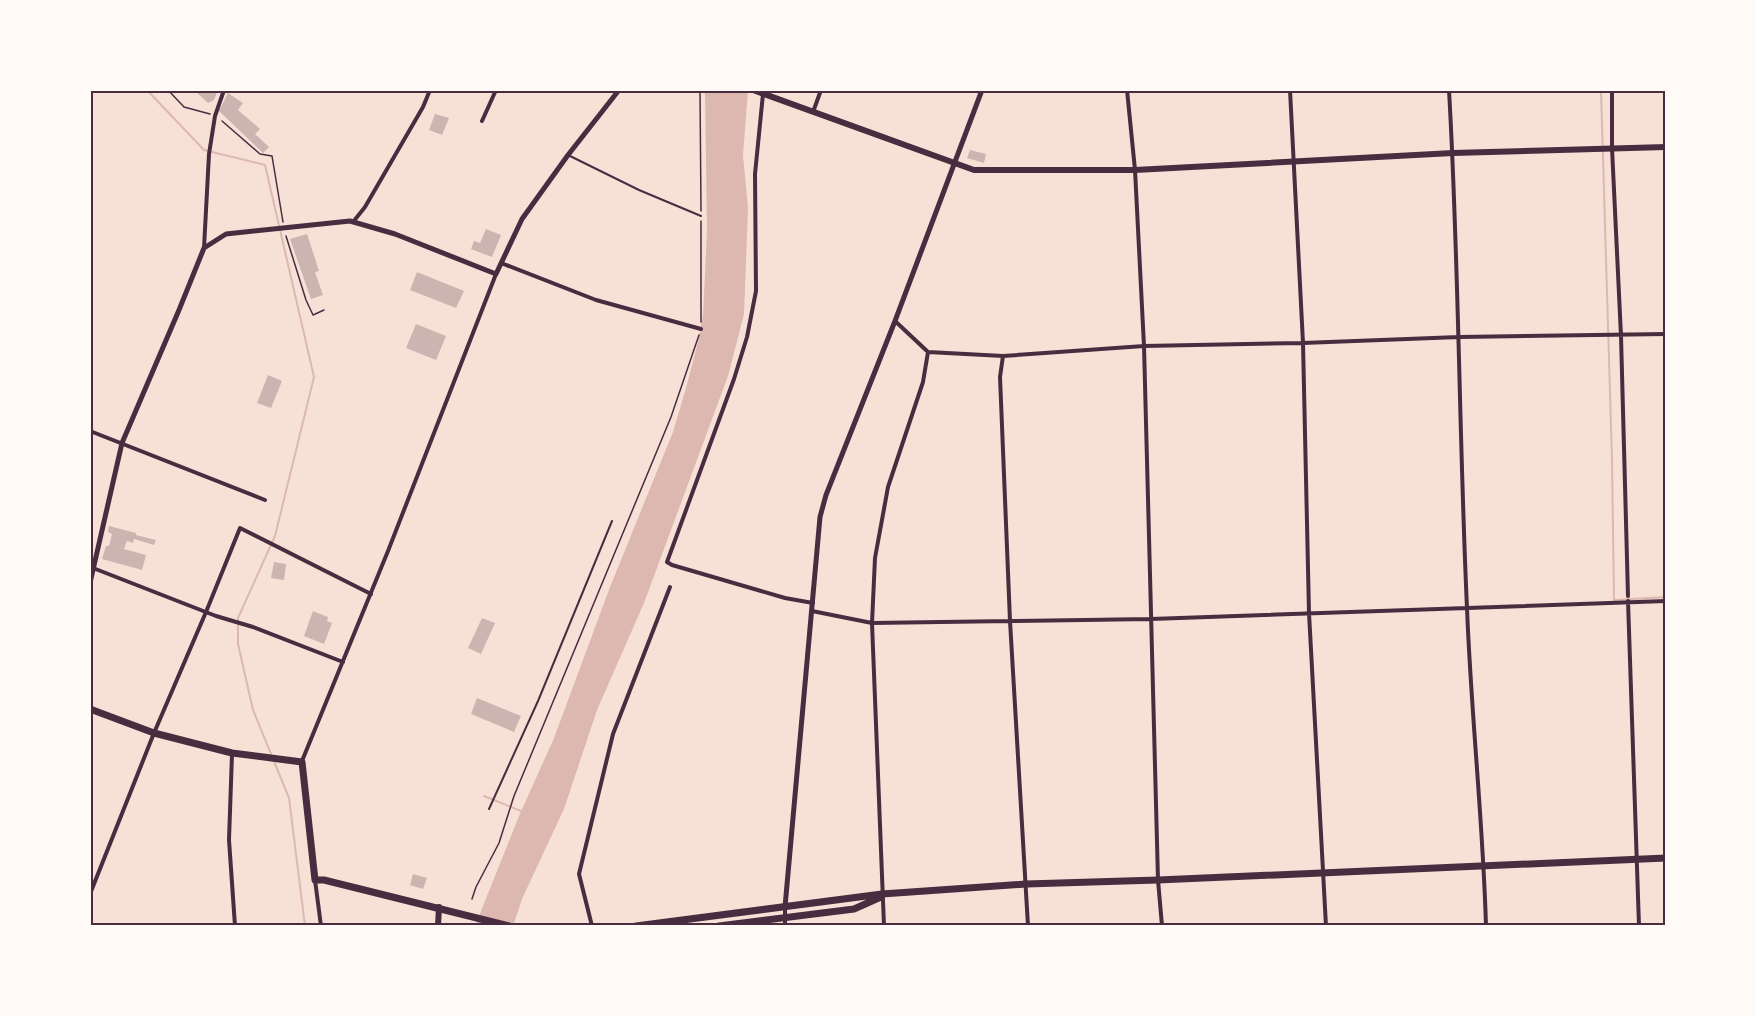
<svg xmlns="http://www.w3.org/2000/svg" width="1756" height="1016" viewBox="0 0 1756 1016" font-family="'Golos Text',sans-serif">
	<rect width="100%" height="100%" fill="#f7e1d7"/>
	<path fill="#dcb8b0" d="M705,90H748L743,155L748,208L744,314L728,376L644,603L597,710L564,809L522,899L513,926H475L519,816L554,738L610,587L673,432L686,388L698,342L703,315L707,231Z"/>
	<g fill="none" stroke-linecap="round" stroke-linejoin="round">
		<path stroke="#dcb8b0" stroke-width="2" d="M147,90L204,150L265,165L314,377L275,536L238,618V644L253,710L289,798L305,926
			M1601,90L1612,460L1614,600L1666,597
			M484,796L521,811"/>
	</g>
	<path fill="#ccb4b1" d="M194,90H218L214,100L208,103Z
		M228,93L243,103L238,110L260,129L255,134L269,147L263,153L219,111Z
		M435,114L449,118L442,135L429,130Z
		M970,150L986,154L984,163L967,158Z
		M486,229L501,235L492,257L471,249L474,241L480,243Z
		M307,234L319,271L315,272L323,295L311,299L290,239Z
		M417,272L464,291L456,308L410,290Z
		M416,324L446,336L436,360L406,348Z
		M268,375L282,381L271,408L257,403Z
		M109,526L136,533V535L156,540L154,545L134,539L133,543L127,541L124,549L146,555L142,570L102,559L106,546H109L112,534L108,532Z
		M274,562L286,564L284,580L271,578Z
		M313,611L328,617L327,621L332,623L324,644L304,636Z
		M482,618L495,623L481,654L468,648Z
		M477,698L521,716L514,732L471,714Z
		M413,874L427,878L423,889L410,885Z"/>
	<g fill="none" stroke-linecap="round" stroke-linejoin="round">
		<path stroke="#4a2c40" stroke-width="1.5" d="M168,90L184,107L210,114
			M700,90L701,211
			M222,121L260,154L272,156L283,222
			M286,236L306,300L313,315L324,310
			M701,322V221
			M472,899L476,887L499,843L514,796L671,417L699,335"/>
		<path stroke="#4a2c40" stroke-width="2" d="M568,155L639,190L701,216
			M489,809L538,701L612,521"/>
		<path stroke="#4a2c40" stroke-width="4" d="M1127,90L1135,170L1144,346L1158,880L1162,926
			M1290,90L1303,343L1309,613L1326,926
			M1449,90C1459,263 1459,436 1467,608C1471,714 1483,820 1486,926
			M1612,90V148L1621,336L1628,596
			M763,94L755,174L756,291L747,337L734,379L667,562L672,565L785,598L813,603
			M813,112L821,90
			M482,121L496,90
			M353,222L365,207L423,107L430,90
			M204,248L209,154L215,116L224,90
			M501,263L596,300L701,329
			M895,321L928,352L1003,356L1144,346L1303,343L1459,337L1666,334
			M1003,356L1000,377L1010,621L1028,926
			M90,431L265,500
			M93,568L216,616L253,627L343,662
			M1628,601L1639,926
			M812,611L872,623L1010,621L1151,619L1666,601
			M232,754L229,840L235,926
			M302,761L388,551L496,274
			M315,880L321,926
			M90,894L154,733L206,612L240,528L371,594
			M785,907V926
			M592,926L579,874L613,734L670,587
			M884,926L872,623L875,558L888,487L923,382L928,352"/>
		<path stroke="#4a2c40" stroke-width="5" d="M90,583L122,443L179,310L204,248L226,234L350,221L395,234L496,274L522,219L568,155L619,90
			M785,907L820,517L826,495L895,321L982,90"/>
		<path stroke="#4a2c40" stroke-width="6" d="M753,90L974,170H1135L1453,153L1666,147
			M438,926L439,907"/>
		<path stroke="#4a2c40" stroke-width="7" d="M90,709L154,733L232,753L302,762L315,880H324L509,926
			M636,926L882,894L1026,884L1158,880L1666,858
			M719,926L854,909L881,897"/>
	</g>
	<rect width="1756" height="1016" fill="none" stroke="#fffaf5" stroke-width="183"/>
	<rect x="92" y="92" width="1572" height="832" fill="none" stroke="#4a2c40" stroke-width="2"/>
</svg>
